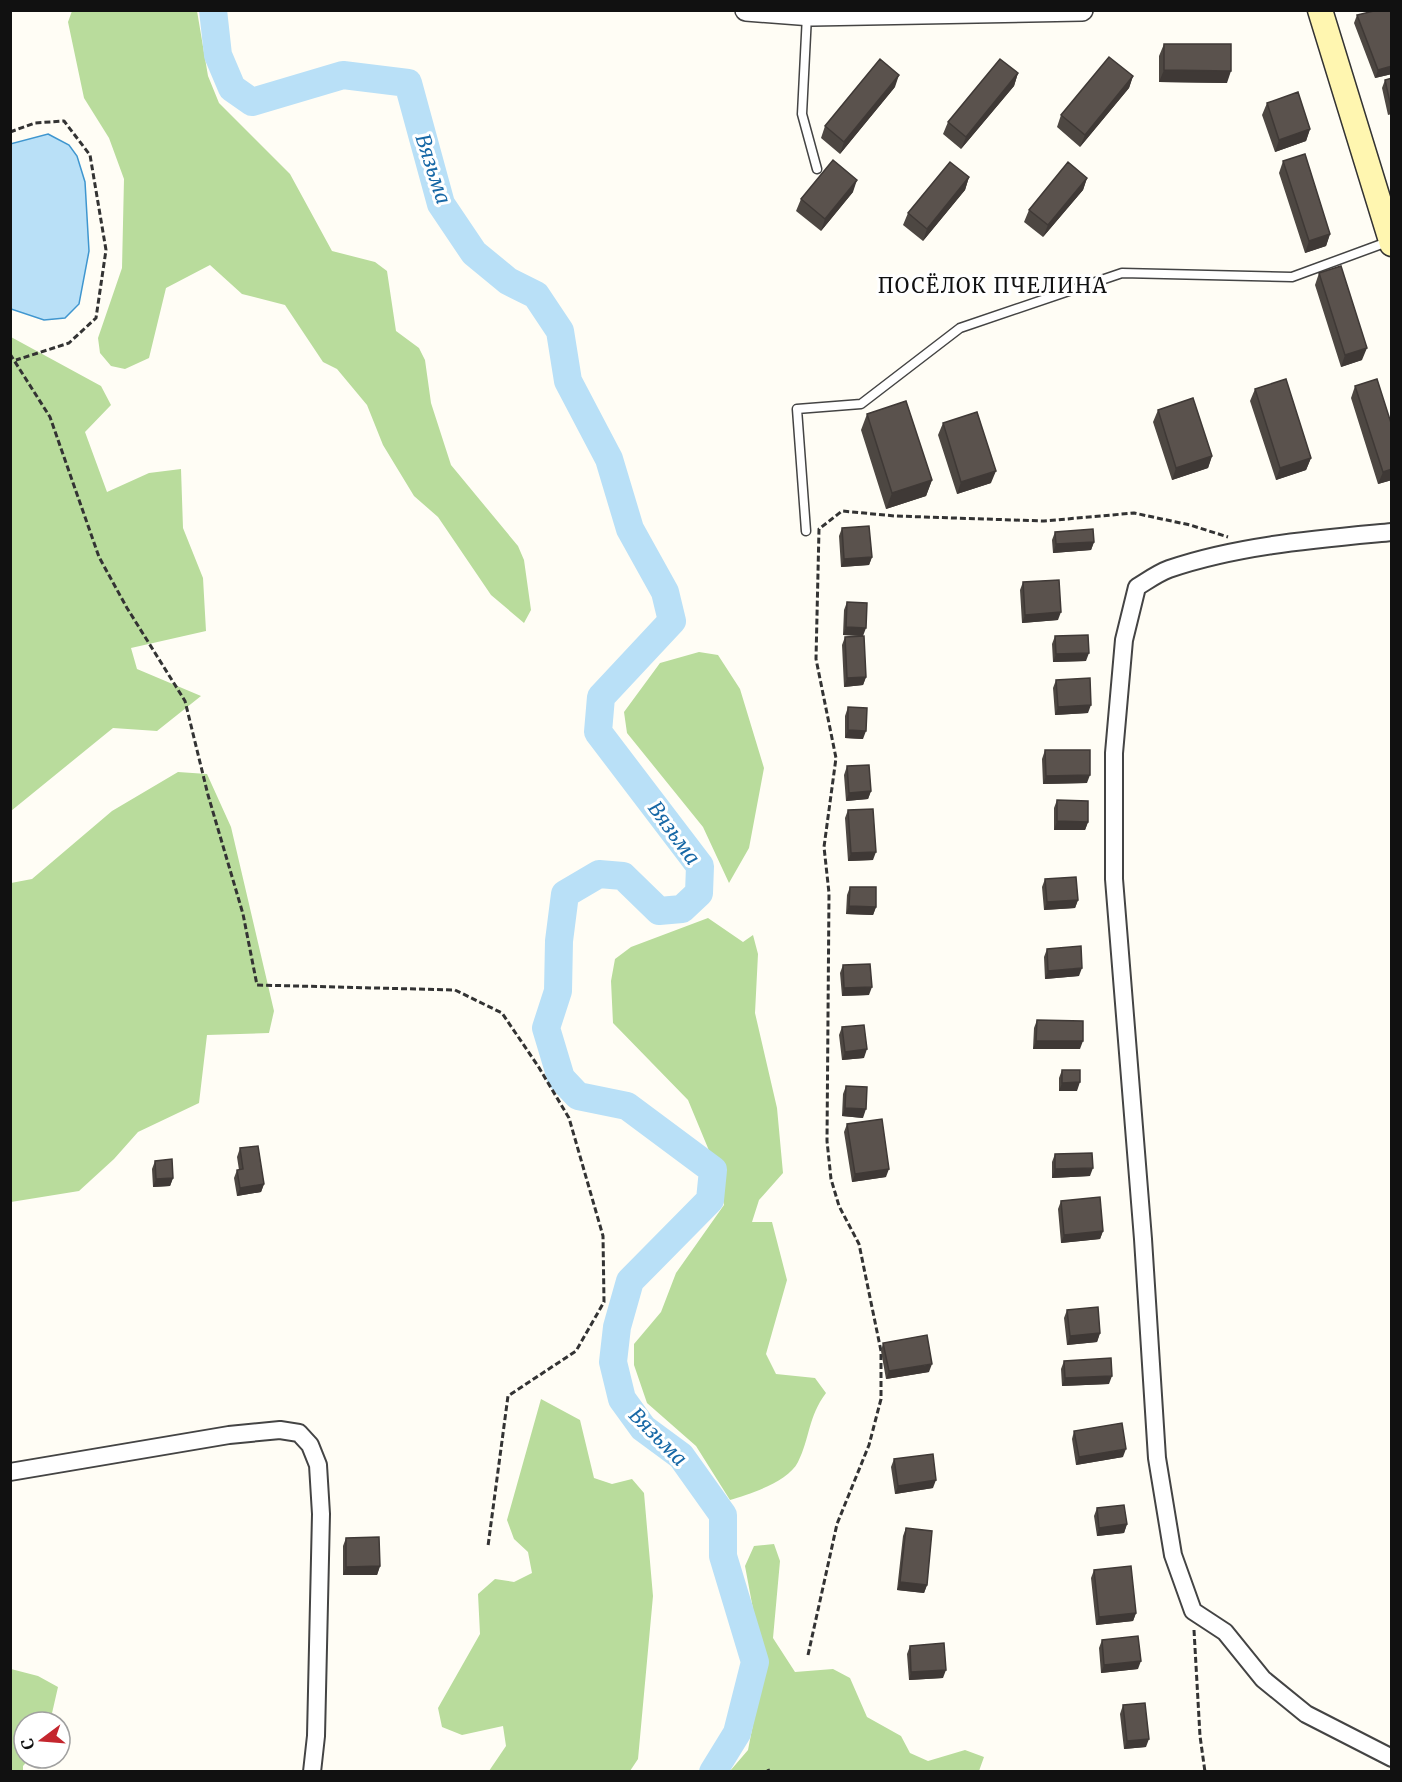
<svg xmlns="http://www.w3.org/2000/svg" width="1402" height="1782" viewBox="0 0 1402 1782" font-family="Merriweather,serif">
	<rect width="100%" height="100%" fill="#fffdf5"/>
	<path fill="#b9dc9c" d="M72,11H197L208,76L219,103L290,174L332,251L375,262L387,271L396,331L419,348L425,360L431,403L451,465L518,546L524,560L531,610L524,623L491,595L438,517L414,496L383,445L367,405L337,369L323,362L285,305L242,294L210,265L166,288L149,358L125,369L111,366L100,353L98,338L122,268L124,179L109,138L84,98L68,22Z
		M11,337L101,386L111,405L85,432L107,492L149,473L181,469L183,528L203,578L206,631L131,648L137,669L201,696L157,731L113,728L11,811Z
		M699,652L718,655L740,689L764,768L749,848L729,883L703,827L627,733L624,712L660,663Z
		M178,772L207,774L231,827L274,1011L269,1033L207,1035L199,1103L138,1132L114,1159L79,1191L11,1202V883L32,879L112,811Z
		M708,918L743,942L753,935L758,954L755,1013L777,1108L783,1173L759,1200L752,1222H772L787,1280L766,1354L776,1374L815,1378L826,1393C808,1417 810,1438 798,1462C788,1482 750,1494 730,1500L696,1446L647,1403L634,1365V1344L661,1312L676,1273L724,1205L715,1165L688,1100L613,1023L611,981L615,959L631,947Z
		M541,1399L580,1420L594,1478L612,1484L632,1479L644,1493L653,1596L638,1759L630,1771H489L506,1746L503,1726L462,1735L442,1727L438,1708L480,1634L478,1594L495,1579L514,1582L532,1573L528,1552L514,1539L507,1520Z
		M774,1544L780,1561L773,1638L795,1672L833,1669L850,1678L867,1717L901,1736L910,1753L928,1761L965,1750L984,1757L979,1771H730L748,1750L764,1668L745,1566L754,1546Z
		M11,1669L38,1676L58,1687L50,1722H24V1758H30L23,1766V1771H11Z"/>
	<path fill="#b9e0f7" stroke="#3f96cf" stroke-width="1.5" d="M48,134L69,145L77,156L85,182L89,251L79,304L65,318L44,320L11,309L10,144Z"/>
	<g fill="none" stroke-linecap="round" stroke-linejoin="round">
		<path stroke="#b9e0f7" stroke-width="28" d="M213,10L218,55L232,88L252,102L343,75L408,83L441,204L474,253L508,281L536,295L560,331L568,381L609,459L630,529L665,592L672,621L601,697L598,732L700,866L699,893L682,909L659,911L623,876L599,874L565,894L559,941L558,991L546,1028L561,1078L578,1096L627,1106L713,1170L710,1200L630,1281L617,1327L613,1362L622,1399L643,1428L681,1456L723,1515V1556L755,1662L737,1733L713,1772"/>
		<defs>
			<path id="service" d="M807,15L802,114L817,169
				M806,531L797,409L861,404L960,328L1122,273L1292,277L1390,241"/>
			<path id="minor" d="M1392,532C1318,539 1239,545 1169,569C1158,573 1147,581 1137,587L1124,640L1114,753V879L1143,1239L1157,1458L1173,1555L1193,1611L1225,1632L1263,1679L1306,1714L1392,1758
				M10,1472L229,1435L280,1430L299,1433L310,1445L318,1465L321,1514L316,1736L312,1772"/>
			<path id="tertiary" d="M746,10L812,15L1082,10"/>
			<path id="secondary" d="M1320,10L1392,244"/>
		</defs>
		<use href="#service" stroke="#444" stroke-width="11"/>
		<use href="#minor" stroke="#444" stroke-width="20"/>
		<use href="#tertiary" stroke="#444" stroke-width="24"/>
		<use href="#secondary" stroke="#333" stroke-width="27"/>
		<path stroke="#333" stroke-width="3" stroke-dasharray="6 3" stroke-linecap="butt" d="M10,132L35,123L64,121L90,155L106,250L96,318L69,343L16,360
			M10,354L50,417L99,557L127,608L185,701L208,795L243,914L257,985L455,990L502,1013L538,1066L569,1118L603,1236L604,1302L576,1351L508,1396L488,1546
			M1194,1630L1200,1736L1205,1772
			M808,1655L837,1524L869,1445L881,1399V1351L859,1244L839,1206L831,1179L827,1141L829,893L824,847L836,758L816,659L819,529L842,511L895,516L1044,521L1134,513L1190,525L1228,537
			M768,1769L769,1772"/>
		<use href="#service" stroke="#fff" stroke-width="8"/>
		<use href="#minor" stroke="#fff" stroke-width="16"/>
		<use href="#tertiary" stroke="#fff" stroke-width="21"/>
		<use href="#secondary" stroke="#fff6b0" stroke-width="24"/>
	</g>
	<path fill="#4d4742" d="M1357,15L1392,74L1375,78L1354,23Z
		M1164,44L1227,83L1159,82V56Z
		M1018,73L1014,86L961,149L943,134L948,122Z
		M1133,76L1129,88L1080,147L1057,127L1061,115Z
		M1392,78V114L1388,115L1382,88L1385,80Z
		M895,87L840,154L821,138L825,126Z
		M1267,103L1310,129L1306,141L1275,152L1262,115Z
		M1283,161L1330,234L1326,246L1305,253L1279,173Z
		M969,177L965,190L923,241L903,225L908,213Z
		M1087,178L1083,190L1043,237L1024,222L1029,210Z
		M853,192L821,231L796,211L801,199Z
		M1319,273L1362,360L1341,367L1315,285Z
		M1355,386L1392,426V480L1378,484L1351,398Z
		M1255,389L1311,458L1306,470L1276,480L1250,401Z
		M1158,410L1212,456L1208,468L1172,480L1153,422Z
		M867,414L932,480L926,496L886,509L861,430Z
		M943,423L991,483L957,494L938,435Z
		M842,528L872,557L869,565L841,567L839,536Z
		M1055,532L1094,542L1091,550L1053,553L1052,540Z
		M1023,582L1058,620L1022,623L1020,590Z
		M847,602L863,636L866,677L863,685L844,687L842,645L845,637L860,636L843,635L844,610Z
		M1055,636L1086,661L1053,662L1052,644Z
		M1056,680L1088,713L1055,715L1053,688Z
		M848,707L863,739L845,738V716Z
		M1045,750L1087,783L1043,784L1042,759Z
		M847,766L871,791L868,799L846,801L844,775Z
		M1057,800L1088,822L1085,830H1054V808Z
		M848,810L873,860L848,861L845,818Z
		M1045,879L1078,900L1075,908L1044,910L1042,887Z
		M850,887L876,907L873,915L846,914L847,895Z
		M1047,949L1079,976L1045,979L1044,957Z
		M843,965L869,995L842,996L840,973Z
		M1037,1020L1080,1049H1033L1034,1028Z
		M842,1027L864,1058L842,1060L839,1035Z
		M1062,1070L1077,1091H1059V1078Z
		M846,1086L863,1118L842,1116L843,1094Z
		M847,1124L886,1177L852,1182L844,1132Z
		M240,1148L264,1184L261,1192L237,1196L234,1178L237,1170H239L237,1157Z
		M1055,1154L1090,1176L1052,1178V1162Z
		M155,1161L173,1178L170,1186L153,1187L152,1169Z
		M1061,1201L1103,1231L1100,1239L1061,1243L1058,1209Z
		M1067,1310L1100,1333L1097,1342L1067,1345L1064,1318Z
		M883,1343L929,1372L886,1379L881,1351Z
		M1064,1361L1109,1384L1062,1386L1061,1369Z
		M1074,1431L1123,1457L1076,1465L1072,1439Z
		M894,1459L933,1488L895,1494L891,1467Z
		M1097,1508L1127,1524L1124,1533L1097,1536L1094,1516Z
		M906,1528L927,1585L924,1593L897,1590L903,1536Z
		M346,1538L380,1566L377,1575H343V1546Z
		M1094,1570L1136,1613L1133,1621L1096,1625L1091,1578Z
		M1102,1640L1138,1669L1101,1673L1099,1648Z
		M910,1646L943,1678L909,1680L907,1654Z
		M1123,1705L1146,1747L1124,1749L1120,1714Z"/>
	<path fill="#3f3936" d="M1392,66V74L1375,78L1378,70Z
		M1164,70L1231,71L1227,83L1159,82Z
		M1018,73L1014,86L961,149L966,137Z
		M899,75L895,87L840,154L844,142Z
		M1133,76L1129,88L1080,147L1085,135Z
		M1310,129L1306,141L1275,152L1279,140Z
		M969,177L965,190L923,241L927,229Z
		M1087,178L1083,190L1043,237L1048,225Z
		M857,180L853,192L821,231L825,219Z
		M1330,234L1326,246L1305,253L1309,241Z
		M1367,348L1362,360L1341,367L1345,355Z
		M1212,456L1208,468L1172,480L1176,468Z
		M1311,458L1306,470L1276,480L1280,468Z
		M1392,469V480L1378,484L1383,472Z
		M996,471L991,483L957,494L961,482Z
		M932,480L926,496L886,509L892,493Z
		M1094,542L1091,550L1053,553L1056,544Z
		M872,557L869,565L841,567L844,559Z
		M1061,612L1058,620L1022,623L1025,615Z
		M846,627L866,628L863,636L843,635Z
		M1089,653L1086,661L1053,662L1056,654Z
		M866,677L863,685L844,687L847,678Z
		M1091,705L1088,713L1055,715L1058,707Z
		M848,730L866,731L863,739L845,738Z
		M1090,775L1087,783L1043,784L1046,776Z
		M871,791L868,799L846,801L849,793Z
		M1057,821L1088,822L1085,830H1054Z
		M876,852L873,860L848,861L851,853Z
		M1078,900L1075,908L1044,910L1047,902Z
		M849,906L876,907L873,915L846,914Z
		M1082,968L1079,976L1045,979L1048,971Z
		M872,987L869,995L842,996L844,988Z
		M1036,1041H1083L1080,1049H1033Z
		M867,1049L864,1058L842,1060L845,1052Z
		M1080,1082L1077,1091H1059L1062,1083Z
		M845,1108L866,1109L863,1118L842,1116Z
		M1093,1168L1090,1176L1052,1178L1055,1169Z
		M889,1169L886,1177L852,1182L855,1174Z
		M173,1178L170,1186L153,1187L156,1179Z
		M264,1184L261,1192L237,1196L240,1188Z
		M1103,1231L1100,1239L1061,1243L1064,1235Z
		M1100,1333L1097,1342L1067,1345L1070,1336Z
		M932,1364L929,1372L886,1379L889,1371Z
		M1112,1376L1109,1384L1062,1386L1065,1378Z
		M1126,1449L1123,1457L1076,1465L1079,1457Z
		M936,1480L933,1488L895,1494L898,1486Z
		M1127,1524L1124,1533L1097,1536L1099,1528Z
		M380,1566L377,1575H343L346,1567Z
		M900,1582L927,1585L924,1593L897,1590Z
		M1136,1613L1133,1621L1096,1625L1099,1617Z
		M1141,1661L1138,1669L1101,1673L1104,1665Z
		M946,1670L943,1678L909,1680L911,1672Z
		M1149,1739L1146,1747L1124,1749L1127,1741Z"/>
	<path fill="#5a524d" stroke="#3f3936" stroke-width="1.5" d="M1378,10H1392V66L1378,70L1357,15Z
		M1164,44H1231V71L1164,70Z
		M1109,57L1133,76L1085,135L1061,115Z
		M880,59L899,75L844,142L825,126Z
		M1000,59L1018,73L966,137L948,122Z
		M1392,78V107H1391L1385,80Z
		M1298,92L1310,129L1279,140L1267,103Z
		M1305,154L1330,234L1309,241L1283,161Z
		M833,160L857,180L825,219L801,199Z
		M950,162L969,177L927,229L908,213Z
		M1068,162L1087,178L1048,225L1029,210Z
		M1341,266L1367,348L1345,355L1319,273Z
		M1286,379L1311,458L1280,468L1255,389Z
		M1377,379L1392,426V469L1383,472L1355,386Z
		M1193,398L1212,456L1176,468L1158,410Z
		M906,401L932,480L892,493L867,414Z
		M977,412L996,471L961,482L943,423Z
		M869,526L872,557L844,559L842,528Z
		M1093,529L1094,542L1056,544L1055,532Z
		M1059,580L1061,612L1025,615L1023,582Z
		M847,602L867,603L866,628L846,627Z
		M1088,635L1089,653L1056,654L1055,636Z
		M864,636L866,677L847,678L845,637Z
		M1090,678L1091,705L1058,707L1056,680Z
		M848,707L867,708L866,731L848,730Z
		M1045,750H1090V775L1046,776Z
		M869,765L871,791L849,793L847,766Z
		M1057,800L1088,801V822L1057,821Z
		M873,809L876,852L851,853L848,810Z
		M1076,877L1078,900L1047,902L1045,879Z
		M850,887H876V907L849,906Z
		M1081,946L1082,968L1048,971L1047,949Z
		M870,964L872,987L844,988L843,965Z
		M1037,1020L1083,1021V1041H1036Z
		M864,1025L867,1049L845,1052L842,1027Z
		M1062,1070H1080V1082L1062,1083Z
		M846,1086L867,1087L866,1109L845,1108Z
		M882,1119L889,1169L855,1174L847,1124Z
		M258,1146L264,1184L240,1188L237,1170L243,1169L240,1148Z
		M1092,1153L1093,1168L1055,1169V1154Z
		M172,1159L173,1178L156,1179L155,1161Z
		M1100,1197L1103,1231L1064,1235L1061,1201Z
		M1098,1307L1100,1333L1070,1336L1067,1310Z
		M927,1335L932,1364L889,1371L883,1343Z
		M1111,1358L1112,1376L1065,1378L1064,1361Z
		M1122,1423L1126,1449L1079,1457L1074,1431Z
		M933,1454L936,1480L898,1486L894,1459Z
		M1124,1505L1127,1524L1099,1528L1097,1508Z
		M906,1528L932,1531L927,1585L900,1582Z
		M379,1537L380,1566L346,1567V1538Z
		M1131,1566L1136,1613L1099,1617L1094,1570Z
		M1138,1636L1141,1661L1104,1665L1102,1640Z
		M944,1643L946,1670L911,1672L910,1646Z
		M1145,1703L1149,1739L1127,1741L1123,1705Z"/>
	<g text-anchor="middle" stroke-width="6" stroke-linejoin="round" paint-order="stroke">
		<g font-size="20" font-style="italic" fill="#1768a6" stroke="#fff">
			<text transform="translate(433 169) rotate(72)" y="7">Вязьма</text>
			<text transform="translate(674 833) rotate(54)" y="7">Вязьма</text>
			<text transform="translate(658 1437) rotate(45)" y="7">Вязьма</text>
		</g>
		<g font-size="20" letter-spacing="1.5" fill="#111" stroke="#fff">
			<text x="993" y="293">ПОСЁЛОК ПЧЕЛИНА</text>
		</g>
	</g>
	<rect width="1402" height="1782" fill="none" stroke="#111111" stroke-width="24"/>
	<g transform="translate(42 1740) rotate(254)"><circle r="28" fill="#ffffff" stroke="#a0a0a0" stroke-width="1.5"/>
	<path d="M0-4.5L10 22L0 15L-10 22Z" fill="#c4262e"/>
	<text y="-9" font-size="16" font-weight="bold" text-anchor="middle" fill="#111111">С</text>
	</g>
</svg>
